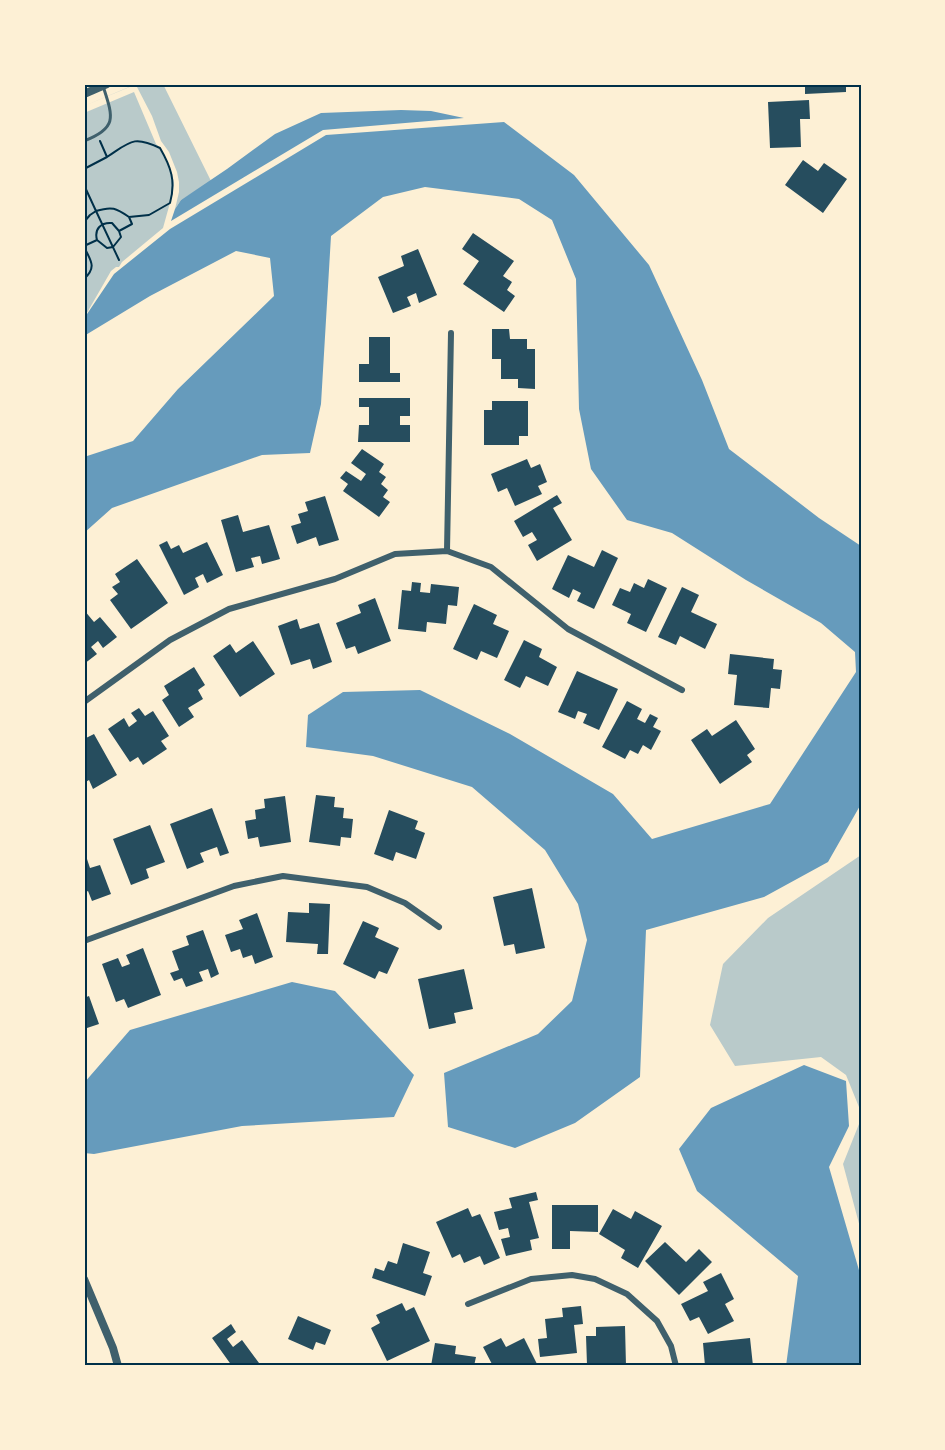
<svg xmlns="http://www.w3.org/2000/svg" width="945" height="1450" viewBox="0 0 945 1450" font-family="'Archivo Narrow',sans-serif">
	<rect width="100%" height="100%" fill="#fdf0d5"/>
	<path fill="#b9caca" d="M136,84H163L211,181L181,200L175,209L179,192V182L177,172L169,152L161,141L152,116L137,87L132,86L84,106Z
		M134,92L156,144L160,148L172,174L174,183L173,192L163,228L122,262L119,267H116L111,271L84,318V113Z
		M861,855V1112L846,1075L821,1057L735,1066L710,1025L723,964L768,918Z
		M861,1119V1231L843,1164Z"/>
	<path fill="#669bbc" d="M401,110L431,111L464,118L323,130L171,221L175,209L181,200L227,169L275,134L321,113Z
		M504,122L574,175L649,265L702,380L729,449L819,518L861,546V804L828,862L764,897L646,930L640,1077L575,1123L515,1148L448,1127L444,1073L538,1034L572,1001L587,940L578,904L545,850L472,787L373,756L306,747L308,715L343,692L420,690L510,734L613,794L652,839L770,804L856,672L855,652L821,623L746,580L672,533L627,520L591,469L579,409L576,279L552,220L519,199L425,187L383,197L331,236L321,404L310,453L262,455L112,508L84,533V457L133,441L178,389L274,296L270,258L236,251L150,296L84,336L85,317L114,274L170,229L326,135Z
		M292,982L335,991L414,1075L394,1117L242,1126L94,1154L84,1153V1083L130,1030Z
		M804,1065L846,1081L849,1126L829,1167L861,1277V1366H786L798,1276L697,1191L679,1149L711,1108Z"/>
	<path fill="#264d5e" d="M805,84H846V92L805,94Z
		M809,100L810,119H800L801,147L770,148L768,102Z
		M803,160L818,171L824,163L847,179L823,213L785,185Z
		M473,233L514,261L503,276L512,282L507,290L515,296L504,312L463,284L479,261L462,249Z
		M418,249L437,295L419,303L416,293L407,297L411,306L393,313L378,277L404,266L401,256Z
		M492,329H509L510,339H527V349H535V389L518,388V379H501V359H492Z
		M369,337H390V373H400V382H359V364H369Z
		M359,398H410V416H400V425H410V442H358L359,425H369V407H359Z
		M492,401H528V436H519V445H484V410H492Z
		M362,449L384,464L379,472L386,477L381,484L388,490L383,497L390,502L379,517L343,491L348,484L340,478L346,471L361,481L366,474L351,463Z
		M527,459L531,468L540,464L547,482L538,486L542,494L515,506L507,488L498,492L491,474Z
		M557,495L562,503L553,508L572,540L537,561L528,545L537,540L532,532L523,537L514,521Z
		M325,496L339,540L319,546L316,537L297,544L291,526L301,523L298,514L308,511L305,502Z
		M238,515L243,532L269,525L280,559L262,564L260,556L251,558L254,567L236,572L221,520Z
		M167,541L171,549L179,545L183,553L207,542L223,575L207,583L203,574L195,578L199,587L184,595L159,545Z
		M602,550L618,558L594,609L577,601L581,593L573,589L569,598L552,589L568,555L594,567Z
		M137,559L168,603L131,629L110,600L118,594L112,587L120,582L115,574Z
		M648,579L667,588L646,632L627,623L631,614L612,605L620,588L630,592L634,583L644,588Z
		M412,582L421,583L420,592L430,593L431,584L459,587L457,606L448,605L446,624L427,622L426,632L398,629L402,590L411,591Z
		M682,587L699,595L691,612L717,624L705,649L680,636L676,645L658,637Z
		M375,598L391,641L358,654L355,646L346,649L336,623L361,613L358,605Z
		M474,604L497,615L493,624L509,631L497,658L481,651L477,660L453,649Z
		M84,610L94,622L100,617L117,637L103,648L98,641L91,647L97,654L84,664Z
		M297,619L300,629L319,623L332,662L313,669L310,659L291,665L278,626Z
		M524,640L542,649L539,657L557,667L548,686L526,676L520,688L504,680Z
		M253,641L275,674L240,697L213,656L230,644L236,653Z
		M730,654L774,659L773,669L782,670L780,689L771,688L769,708L734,705L737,675L728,674Z
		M194,667L205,685L198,690L203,699L188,708L194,717L179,727L162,700L169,695L164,686Z
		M577,671L618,689L599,730L583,723L587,714L578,711L575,719L558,712Z
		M627,701L642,709L637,719L645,723L650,714L658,718L653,727L661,731L651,750L643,745L638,754L630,750L625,759L602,747Z
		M139,708L145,716L153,711L169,736L161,741L167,749L143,765L138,757L130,762L108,729L124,718L129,727L137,721L131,713Z
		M736,720L755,749L747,755L752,762L720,784L691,740L707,729L712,736Z
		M94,734L117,775L93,789L89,780L84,783V739Z
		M316,795L335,797L334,807L344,808L343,818L353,819L351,838L341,837L340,846L309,842Z
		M285,796L291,842L260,847L258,837L248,839L245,821L256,819L255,810L265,808L264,799Z
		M212,808L229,853L220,856L217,847L200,853L204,862L187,869L170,824Z
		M389,810L418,821L415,829L425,833L416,859L396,852L393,861L374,854Z
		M150,825L165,862L146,869L149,878L131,885L113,839Z
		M87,859L90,868L100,865L111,894L92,901L88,891L84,893V860Z
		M532,888L545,948L516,954L514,944L504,946L493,897Z
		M309,903L330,904L328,954H317L318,944L286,942L288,912L309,913Z
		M257,913L273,957L255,964L252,955L243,958L240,949L231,952L225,935L243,929L239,920Z
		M363,921L379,928L375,937L399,948L387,974L379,971L375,979L343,964Z
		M203,930L219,974L211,978L208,969L199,972L203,981L186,987L182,978L174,981L170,973L179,970L172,951L189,945L186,936Z
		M143,948L161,995L128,1008L124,999L116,1002L102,964L118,958L122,967L130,964L126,955Z
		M464,969L473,1009L454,1013L456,1023L429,1029L418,979Z
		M89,996L99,1024L84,1029V998Z
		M536,1192L538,1200L529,1202L539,1238L530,1240L532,1250L506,1256L501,1239L510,1237L508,1228L499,1230L494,1212L512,1208L509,1198Z
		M552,1205H598V1232L570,1231V1249H552Z
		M468,1208L472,1217L480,1214L500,1258L484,1265L480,1256L464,1263L460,1254L452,1258L436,1222Z
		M613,1209L631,1219L635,1211L662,1226L638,1268L621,1258L625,1250L599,1234Z
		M665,1242L686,1262L699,1249L712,1262L679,1295L645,1261Z
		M403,1243L430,1252L423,1273L432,1276L425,1296L372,1278L375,1268L384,1271L388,1261L397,1264Z
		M721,1273L734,1299L725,1304L734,1321L708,1334L699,1317L690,1321L681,1304L708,1291L703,1282Z
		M402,1303L406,1311L414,1307L430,1341L387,1361L371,1328L380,1323L376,1315Z
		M581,1306L583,1324L574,1325L577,1353L540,1357L538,1339L547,1338L545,1319L563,1317L562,1308Z
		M298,1316L331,1330L325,1345L316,1342L313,1350L288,1339Z
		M231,1324L236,1332L227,1339L233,1347L242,1340L259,1363L255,1366H232L212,1338Z
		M625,1326L626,1366H607L606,1364L587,1365L586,1336H596V1327Z
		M501,1338L506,1347L524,1338L537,1364L534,1366H493L483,1347Z
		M750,1338L753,1366H705L703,1343Z
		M435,1343L456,1346L455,1354L476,1357L474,1366H431Z"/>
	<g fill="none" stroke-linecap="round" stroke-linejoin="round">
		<path stroke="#003049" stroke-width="2" d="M84,169L107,157
			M84,185L96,211L90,215L84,222
			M97,240C94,229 101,222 112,223L119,231
			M84,246L97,240L107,248L113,247L121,237L119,231L132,224L129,217L149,215L170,203C176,181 171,167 160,148C133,135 130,142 107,157L100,141
			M84,247C91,261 97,267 84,279
			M119,260L96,211C112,206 116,208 129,217"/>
		<path stroke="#3f606c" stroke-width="3" d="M84,141C118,128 113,117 103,86"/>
		<path stroke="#3f606c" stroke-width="6" d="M447,551L451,333
			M84,702L170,640L229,609L335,579L395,554L447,551L491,567L568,629L682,690
			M84,941L234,886L283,876L367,887L405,903L439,927
			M468,1304L531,1279L572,1275L595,1279L627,1294L657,1321L671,1346L676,1366"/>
		<path stroke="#3f606c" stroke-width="8" d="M84,94L107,84
			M84,1279L113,1348L118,1366"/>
	</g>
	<rect width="945" height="1450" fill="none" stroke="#fdf0d5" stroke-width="171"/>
	<rect x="86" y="86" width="774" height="1278" fill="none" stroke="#003049" stroke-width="2"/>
</svg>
